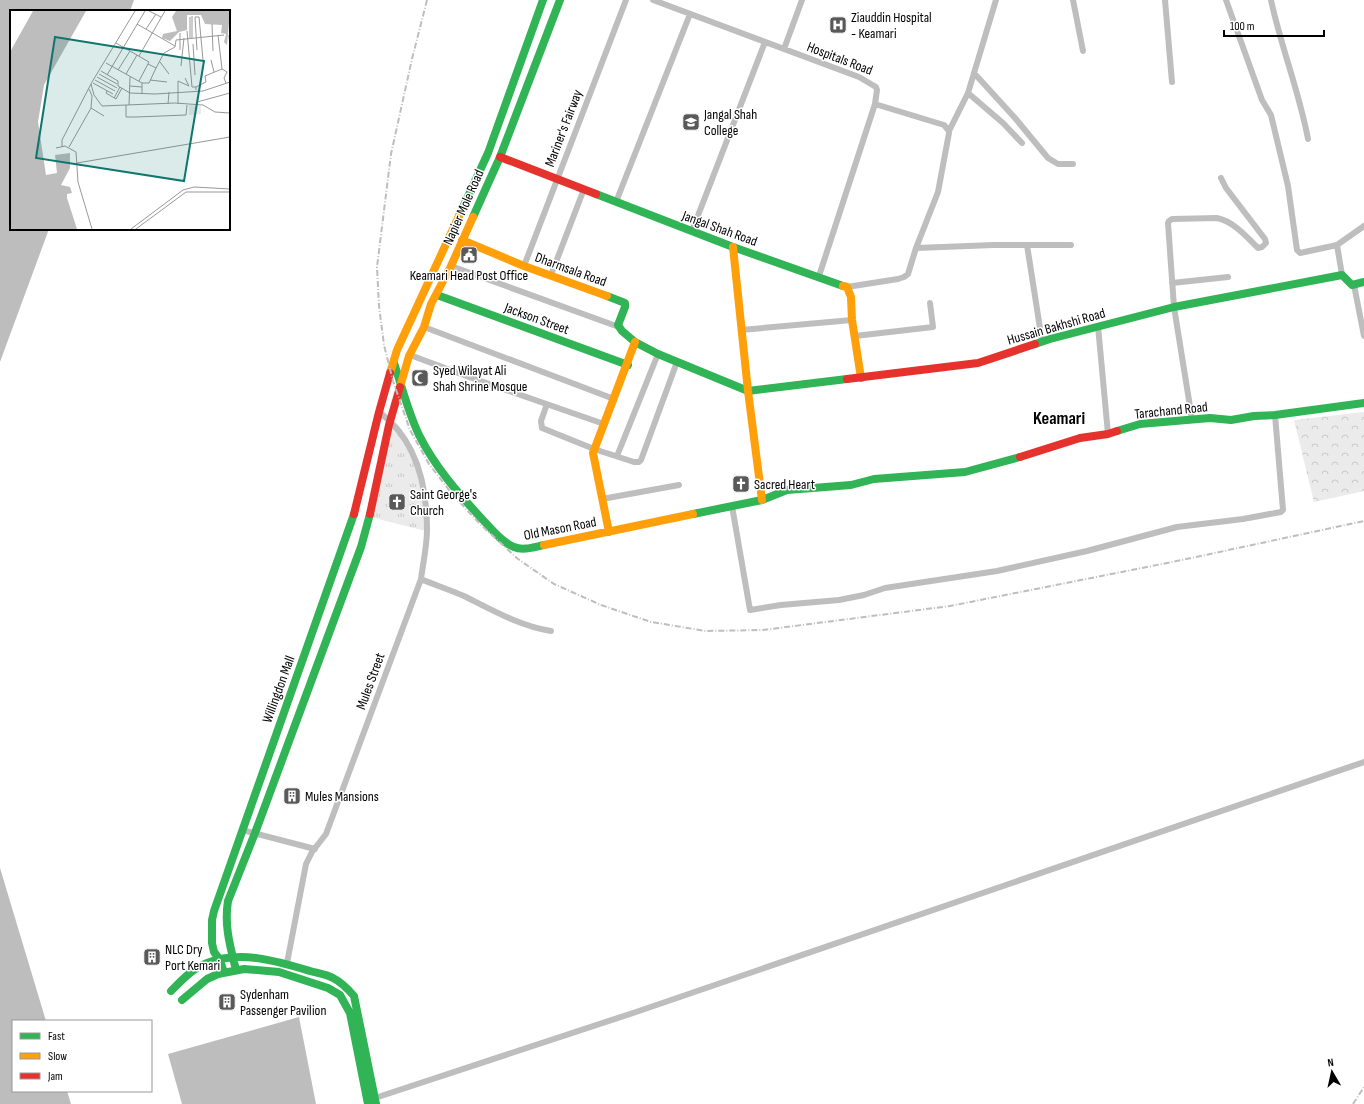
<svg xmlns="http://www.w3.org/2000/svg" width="1364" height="1104" viewBox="0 0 1364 1104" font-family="'Sofia Sans Condensed',sans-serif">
	<defs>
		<pattern id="grass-tufts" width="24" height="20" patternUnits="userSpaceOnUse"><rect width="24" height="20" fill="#ebebeb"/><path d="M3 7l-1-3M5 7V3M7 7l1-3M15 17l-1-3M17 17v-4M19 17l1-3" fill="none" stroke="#c8c8c8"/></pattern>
		<pattern id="forest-crowns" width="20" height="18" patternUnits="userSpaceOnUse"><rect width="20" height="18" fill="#ebebeb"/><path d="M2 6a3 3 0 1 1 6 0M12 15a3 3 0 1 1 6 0" fill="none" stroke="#c8c8c8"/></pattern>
	</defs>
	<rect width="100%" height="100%" fill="#fff"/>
	<path fill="url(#grass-tufts)" d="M391,422L414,460L424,502L426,531L370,517Z"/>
	<path fill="url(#forest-crowns)" d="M1364,412V491L1314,502L1294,420Z"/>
	<path fill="#bdbdbd" d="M0,0H134L130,11H11V229H49L0,362Z
		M0,868L46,1021H13V1091H67L71,1104H0Z
		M299,1017L316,1104H182L168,1054Z"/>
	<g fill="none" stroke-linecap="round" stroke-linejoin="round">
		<path stroke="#bebebe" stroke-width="6" d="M653,0L859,77L876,87L877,90L875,104L819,276
			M1073,0L1083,51
			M1165,0L1172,82
			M1226,0L1262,100L1271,115L1288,186L1297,250L1300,253L1337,245L1342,275
			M1271,0C1281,47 1299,91 1308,139
			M784,49L802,0
			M974,73L1015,118L1048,158L1058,164H1073
			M968,93L1003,123L1022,143
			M949,131L968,93L996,0
			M616,202L690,14
			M692,231L765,42
			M1027,245L1042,341
			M1337,245L1364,226
			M916,248L994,245H1071
			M451,266L619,327
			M524,266L626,0
			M551,275L584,189
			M1172,283L1228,277
			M1354,285L1364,336
			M847,287L898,279L904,277L908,274L916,248L938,192L949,133V131L944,125L875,104
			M1098,326L1108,434
			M424,327L614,399
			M741,330L852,320
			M855,336L933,327L930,303
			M410,355L469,377L604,424
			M547,404L541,421L542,428L594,449L634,462H639L641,460L677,362
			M1192,419L1174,307L1168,223L1169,221L1172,219L1217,218C1233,221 1247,237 1258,248L1262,247L1266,243L1265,239L1226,188L1221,178
			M617,456L658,354
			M602,499L679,485
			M732,506L750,610L781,605L839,600L864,595L885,588L997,571L1087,551L1177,527L1243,519L1281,512L1283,510L1275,415
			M421,579C435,585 450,590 464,596C492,610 520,626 551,631
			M242,830L315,849
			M287,963L306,864L312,852L326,834L421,579C423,563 427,546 427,530C427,485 416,439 379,412
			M375,1098L639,1011L1364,762"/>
		<path stroke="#30b455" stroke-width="8" d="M596,194L733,247L843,286
			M459,216L488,153L543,0
			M473,217L500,157L560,0
			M437,295L628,365
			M607,296L625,303V307L618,325L622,331L635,342L658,354L748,391L847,379
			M1035,344L1050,339L1174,307L1342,275L1352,285L1364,282
			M394,363C402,387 408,412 419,435C435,467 458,493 482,519C491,528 501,542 514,547C523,551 534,547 544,545
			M1117,431L1140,424L1210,418L1231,420L1254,416L1275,415L1364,403
			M693,514L762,500L787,490L851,485L874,479L965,472L1020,457
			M236,970C230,946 224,925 228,901L255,833L361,547L370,514
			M224,973L220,960L214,952L212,943V920L214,911L354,514
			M171,991C182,980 193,968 207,963C241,950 277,961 310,971C317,973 326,974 333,978C341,982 348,989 354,996L376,1104
			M182,1000L207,979L218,974L244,969L279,972L328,988L340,995L350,1013L368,1104"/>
		<path stroke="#ff9f0a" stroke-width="8" d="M462,240L524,266L607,296
			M733,247L748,391L762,500
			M843,286L847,287L851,297L852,320L861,378
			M390,373L397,350L459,216
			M400,387L409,356L424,327L431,304L451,266L473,217
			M609,532L593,453L635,342
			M544,545L693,514"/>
		<path stroke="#e5322d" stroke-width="8" d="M500,157L596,194
			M847,379L978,363L1035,344
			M1020,457L1080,438L1108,434L1117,431
			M354,514L379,412L390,373
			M370,514L389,425L400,387"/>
		<path stroke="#bebebe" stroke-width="2" stroke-dasharray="6 2 1 2" stroke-linecap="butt" d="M427,0L412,59L391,154L377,267L379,306L384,345L393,381L410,430L429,464L452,494L481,525L518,559L554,584L601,605L651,622L706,631L763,630L950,606L1182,560L1364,521
			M1353,1104L1364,1087"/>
	</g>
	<defs>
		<symbol id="hospital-square" viewBox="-11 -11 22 22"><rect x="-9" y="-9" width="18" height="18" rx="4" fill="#595959" stroke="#fff"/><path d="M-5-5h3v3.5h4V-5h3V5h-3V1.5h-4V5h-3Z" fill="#fff"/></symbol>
		<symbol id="school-square" viewBox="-11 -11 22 22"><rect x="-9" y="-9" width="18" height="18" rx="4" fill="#595959" stroke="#fff"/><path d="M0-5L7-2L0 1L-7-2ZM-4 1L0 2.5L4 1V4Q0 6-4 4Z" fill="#fff"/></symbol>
		<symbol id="civic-square" viewBox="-11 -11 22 22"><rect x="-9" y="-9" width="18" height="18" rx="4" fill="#595959" stroke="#fff"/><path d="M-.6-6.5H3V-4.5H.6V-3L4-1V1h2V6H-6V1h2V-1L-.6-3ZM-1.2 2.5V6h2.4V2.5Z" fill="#fff"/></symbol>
		<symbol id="mosque-square" viewBox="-11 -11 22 22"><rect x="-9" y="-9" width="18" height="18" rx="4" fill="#595959" stroke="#fff"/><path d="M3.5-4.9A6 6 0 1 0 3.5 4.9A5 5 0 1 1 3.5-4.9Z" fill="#fff"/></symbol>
		<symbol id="church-square" viewBox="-11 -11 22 22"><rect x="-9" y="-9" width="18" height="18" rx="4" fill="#595959" stroke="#fff"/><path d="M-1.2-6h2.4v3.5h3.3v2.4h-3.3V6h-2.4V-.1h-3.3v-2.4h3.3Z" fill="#fff"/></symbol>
		<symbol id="building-square" viewBox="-11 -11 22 22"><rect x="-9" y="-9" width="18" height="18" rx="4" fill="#595959" stroke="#fff"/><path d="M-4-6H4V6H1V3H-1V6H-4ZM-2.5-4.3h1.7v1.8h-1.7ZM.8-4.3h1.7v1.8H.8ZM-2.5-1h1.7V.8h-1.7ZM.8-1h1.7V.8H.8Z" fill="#fff"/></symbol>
	</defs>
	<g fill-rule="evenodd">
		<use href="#hospital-square" x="828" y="15" width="20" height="20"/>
		<use href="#school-square" x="681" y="112" width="20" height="20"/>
		<use href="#civic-square" x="459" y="245" width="20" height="20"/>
		<use href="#mosque-square" x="410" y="368" width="20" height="20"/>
		<use href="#church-square" x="731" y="474" width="20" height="20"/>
		<use href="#church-square" x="387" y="492" width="20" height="20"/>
		<use href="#building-square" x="282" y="786" width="20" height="20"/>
		<use href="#building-square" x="142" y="947" width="20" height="20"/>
		<use href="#building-square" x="217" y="992" width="20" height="20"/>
	</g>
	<g text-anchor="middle" stroke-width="3" stroke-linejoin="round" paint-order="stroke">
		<g font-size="14" fill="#000" stroke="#fff" text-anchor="start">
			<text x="851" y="22">Ziauddin Hospital<tspan x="851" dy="16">- Keamari</tspan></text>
			<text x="704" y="119">Jangal Shah<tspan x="704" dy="16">College</tspan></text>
			<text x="469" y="280" text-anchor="middle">Keamari Head Post Office</text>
			<text x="433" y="375">Syed Wilayat Ali<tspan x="433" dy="16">Shah Shrine Mosque</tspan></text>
			<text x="754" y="489">Sacred Heart</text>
			<text x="410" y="499">Saint George's<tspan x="410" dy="16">Church</tspan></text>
			<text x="305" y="801">Mules Mansions</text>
			<text x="165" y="954">NLC Dry<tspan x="165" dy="16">Port Kemari</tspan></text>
			<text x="240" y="999">Sydenham<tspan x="240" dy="16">Passenger Pavilion</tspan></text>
		</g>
		<g font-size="14" fill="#000" stroke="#fff">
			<text transform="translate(840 58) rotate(21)" y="5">Hospitals Road</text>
			<text transform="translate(563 128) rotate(-69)" y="5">Mariner's Fairway</text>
			<text transform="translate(463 207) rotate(-66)" y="5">Napier Mole Road</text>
			<text transform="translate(720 228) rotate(20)" y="5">Jangal Shah Road</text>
			<text transform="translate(571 269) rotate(20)" y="5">Dharmsala Road</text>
			<text transform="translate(537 318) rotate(20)" y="5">Jackson Street</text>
			<text transform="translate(1056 326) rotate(-16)" y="5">Hussain Bakhshi Road</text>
			<text transform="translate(1171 410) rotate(-6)" y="5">Tarachand Road</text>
			<text transform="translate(560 528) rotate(-11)" y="5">Old Mason Road</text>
			<text transform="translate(370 681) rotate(-70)" y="5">Mules Street</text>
			<text transform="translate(278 689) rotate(-70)" y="5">Willingdon Mall</text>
		</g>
		<g font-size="18" font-weight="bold" fill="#000" stroke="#fff">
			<text x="1059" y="424">Keamari</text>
		</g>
	</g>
	<g transform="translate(10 10)">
		<rect width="220" height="220" fill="#fff"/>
		<path d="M179,95L191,96V104L179,105Z" fill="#ebebeb"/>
		<path d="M23,1H76L34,75L28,112L36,165L47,163L45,145L60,143V158L51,175L60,177L62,183L57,184V188L67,219H0V42ZM166,1H220L217,35L214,32L216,24L211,23L212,15L195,14L191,5H177V20L169,22L160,31L152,28L153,24L167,21L162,7Z" fill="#bdbdbd"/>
		<path fill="none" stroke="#999" stroke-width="1" d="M139,1L151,7M182,6V28M180,7V28M185,7H189L193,50M185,7L187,40M127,14L165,36M202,14L203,41M136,19L146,4M177,21L182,77H186V80M170,23V40M208,25L212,59M219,25L220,38M106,33L139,52L129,71M183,34L185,65M129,46L155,1M201,50L204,62M150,52L159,64M96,53L132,73V83M171,56L174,28M146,58L154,43L165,37L166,30L214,25M108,60L120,41M91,61L108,71V76M89,64L107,74M116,64L127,45M97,65L135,1M87,67L107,78M85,70L105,81M140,70L157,72M83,73L103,84M132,73H139L146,58L138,54M81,74L84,85L92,96L165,93L193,95L205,102L220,103M108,76L120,83L145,84L193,81L220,72M120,76L132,77M186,77L196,72L195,66L212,59L217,62L214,68L216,73M97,81L96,83L106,89L112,78M104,88L110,77M187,92L220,83M158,94L159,82M168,94V71L179,76L175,68M116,95V107H126L176,105L177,95M119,95L120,67M81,98L94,106M52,137V130L82,72L125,1M59,137L81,98L82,86L79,79M46,138L55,136L66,142L68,172L82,219M67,153L220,127M121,219L173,180L184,177L220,179M126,219L176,182H220"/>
		<path fill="#0f766e" fill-opacity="0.15" stroke="#0f766e" stroke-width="2" d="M45,27L194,51L174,171L26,148Z"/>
		<rect width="220" height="220" fill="none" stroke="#000" stroke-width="2"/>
	</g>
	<rect x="12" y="1020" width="140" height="72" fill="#ffffff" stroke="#999999"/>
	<rect x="20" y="1033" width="20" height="6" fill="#30b455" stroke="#999999"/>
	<text x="48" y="1040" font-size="12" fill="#000000">Fast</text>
	<rect x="20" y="1053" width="20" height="6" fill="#ff9f0a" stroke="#999999"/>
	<text x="48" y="1060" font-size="12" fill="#000000">Slow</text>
	<rect x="20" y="1073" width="20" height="6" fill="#e5322d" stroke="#999999"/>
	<text x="48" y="1080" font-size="12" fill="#000000">Jam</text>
	<g transform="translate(1332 1072) rotate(351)" stroke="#ffffff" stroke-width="3" paint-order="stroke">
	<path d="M0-3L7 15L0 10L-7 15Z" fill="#000000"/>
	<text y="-6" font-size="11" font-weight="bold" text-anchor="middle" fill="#000000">N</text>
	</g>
	<path d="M1224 30v6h100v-6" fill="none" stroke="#000000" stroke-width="2"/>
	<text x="1230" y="30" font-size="12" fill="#000000" stroke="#ffffff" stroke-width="3" paint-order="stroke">100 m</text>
</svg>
